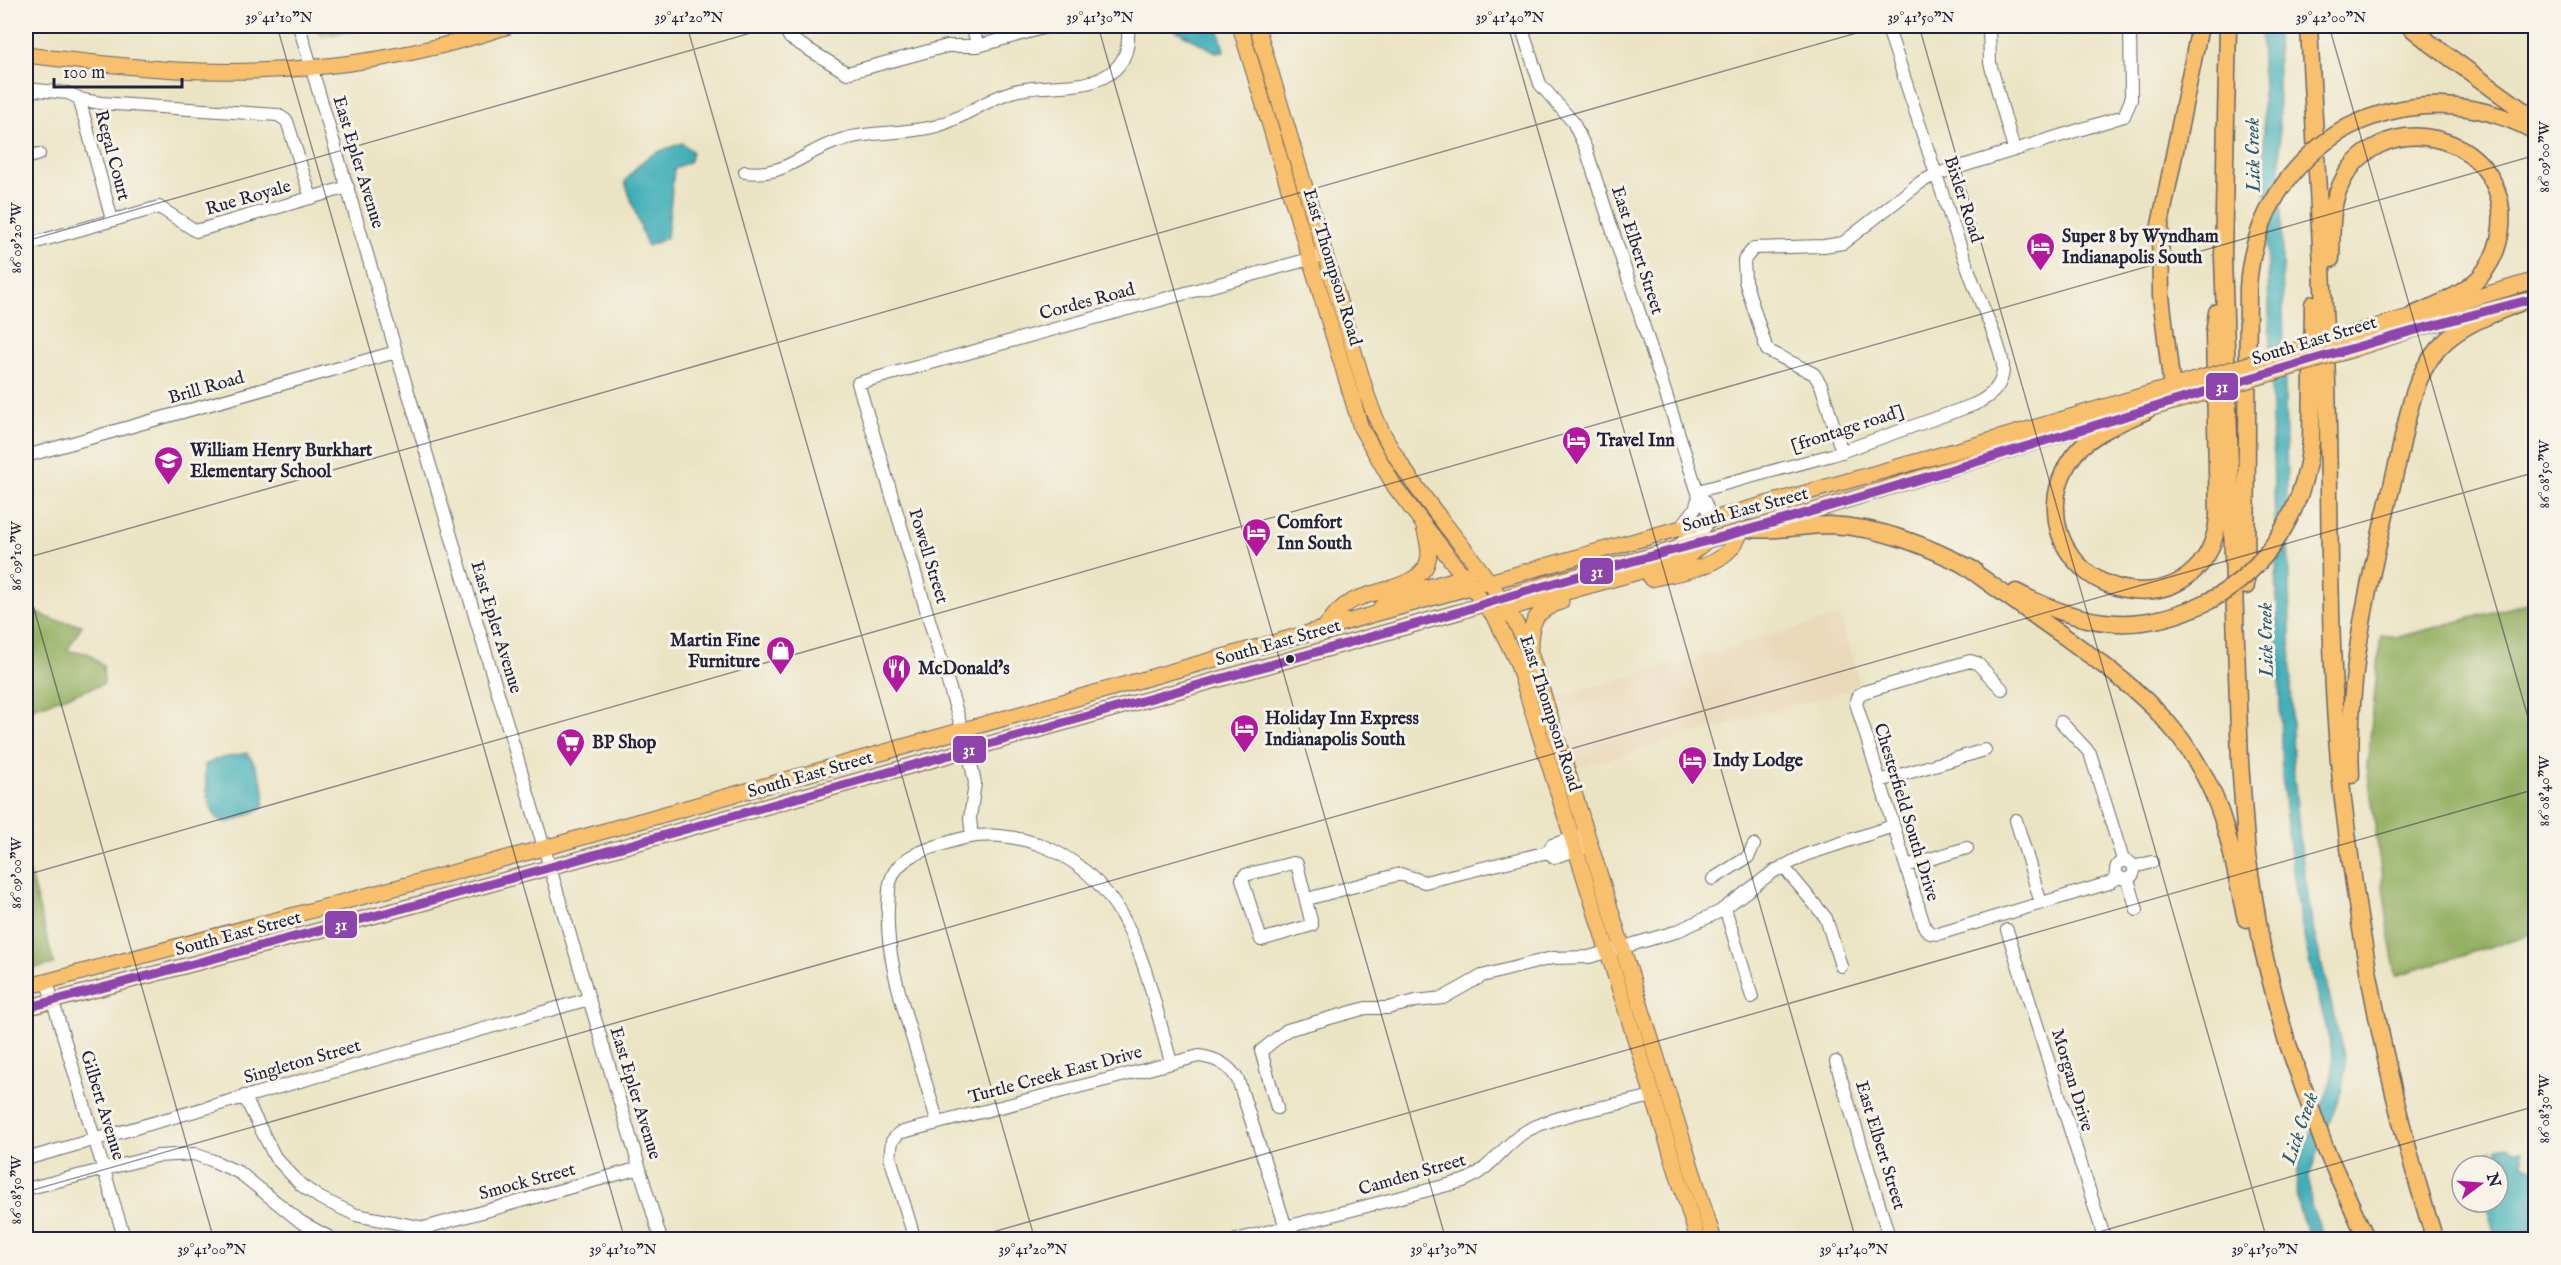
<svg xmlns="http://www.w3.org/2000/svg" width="2561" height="1265" viewBox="0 0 2561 1265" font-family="'IM FELL English',serif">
	<rect width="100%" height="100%" fill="#f7f3e8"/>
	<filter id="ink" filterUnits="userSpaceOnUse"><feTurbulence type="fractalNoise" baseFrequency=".0167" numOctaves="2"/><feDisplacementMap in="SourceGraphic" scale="12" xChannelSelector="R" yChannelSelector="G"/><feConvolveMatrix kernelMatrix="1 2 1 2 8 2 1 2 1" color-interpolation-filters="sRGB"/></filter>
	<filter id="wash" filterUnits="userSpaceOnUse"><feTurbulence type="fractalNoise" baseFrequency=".008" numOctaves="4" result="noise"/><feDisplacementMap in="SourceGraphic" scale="24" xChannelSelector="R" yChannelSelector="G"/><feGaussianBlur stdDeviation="1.35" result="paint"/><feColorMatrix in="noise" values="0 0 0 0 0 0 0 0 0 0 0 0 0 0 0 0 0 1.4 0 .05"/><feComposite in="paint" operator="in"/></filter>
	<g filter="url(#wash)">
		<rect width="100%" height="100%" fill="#ebe4c4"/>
		<path fill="#ead8ba" d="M1840,616L1860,687L1576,768L1556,697Z"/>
		<path fill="#bacb6e" stroke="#6e7654" stroke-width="1.5" d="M314,26H381L323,36Z"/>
		<path fill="#93af61" stroke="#5a684e" stroke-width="1.5" d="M2535,601V933L2395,976L2367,766L2381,635L2399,637Z
			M33,611L54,620L82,625L67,651L88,653L103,666L104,684L26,710V616Z
			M26,860L54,964L26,970Z"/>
		<path fill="#3fafb8" stroke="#30687a" stroke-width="1.5" d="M1168,26H1218L1224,51L1216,52Z
			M2261,26H2277L2293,765L2301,850L2313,928L2346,1064L2342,1089L2309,1176L2311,1206L2325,1239H2312C2308,1230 2302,1220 2299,1210C2289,1174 2308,1140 2321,1108C2328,1091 2334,1077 2333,1059C2328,1027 2317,996 2310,965C2296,903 2288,840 2282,777Z
			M682,143L692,151L690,161L674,169L667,238L647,246L625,182C644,155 651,154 682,143Z
			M247,753C258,767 268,790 263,807C253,812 239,821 228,822C207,823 205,780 205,765L217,759Z
			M2508,1146L2514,1151H2523V1163L2535,1169V1239H2496L2485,1202H2498V1166H2477L2483,1160L2484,1154L2492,1150L2494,1158L2498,1154L2497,1148Z"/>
	</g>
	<g filter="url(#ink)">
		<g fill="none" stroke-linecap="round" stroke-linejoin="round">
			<defs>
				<path id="minor" d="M299,26L661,1240
					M783,26L790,38L847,73L947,46H978L1050,26
					M972,26L978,46
					M1521,26L1540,84L1573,122L1586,149L1699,496C1705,500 1706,505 1708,512C1712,532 1691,535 1679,545
					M1989,26L1990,63L2014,150
					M26,89L68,93L83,100L101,103L278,115L287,121L311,198
					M79,98L112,220
					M26,158L39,154
					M745,172C786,177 801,153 838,141C870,130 904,135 937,126C964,118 985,100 1011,92C1042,82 1082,92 1109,74C1127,62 1129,45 1128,26
					M26,245L159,207L196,231L348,187
					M1842,452L1821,385L1814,374L1767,350L1745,281L1744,260L1754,248L1824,246L1843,243L1921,182L1937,174L2124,116L2131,100L2130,26
					M26,456L396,352
					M1698,491L1832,455L1973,405C1989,398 2003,387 2003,368C2003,349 1980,303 1973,282C1942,197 1916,111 1887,26
					M1681,527L1695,509L1699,496
					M2002,689L1977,663L1970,661L1864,692L1859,695L1856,703L1925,928L1930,933L1938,934L2109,883L2119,877
					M2061,722L2090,753L2123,860
					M1880,781L1985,750
					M2016,820L2041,903
					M972,837L970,818L975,783L968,749L858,383L1317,257
					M1548,852L1554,857L1583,848
					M2116 870a9 9 0 1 1 18 0a9 9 0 1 1-18 0Z
					M1293,863L1297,864L1312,925L1261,940L1242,879L1245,875Z
					M1783,866L1826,918L1841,966
					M1906,866L1967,848
					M2134,867L2152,862
					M1713,879L1748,857L1754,845
					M2128,879L2137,910
					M1307,899L1400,874L1425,882L1548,852L1552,845L1580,836
					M1725,908L1752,997
					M2007,930L2105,1240
					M47,982L125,1240
					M1836,1062L1890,1240
					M244,1096L275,1157L301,1185L320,1198L356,1215L424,1228L428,1240
					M1277,1108L1261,1051L1287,1030L1366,1008H1388L1416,1001L1443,998L1482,976L1552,958L1589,957L1675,932L1719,912L1773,872L1805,855L1893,826
					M938,1123C928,1091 919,1059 909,1027C897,986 886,949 888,907C889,898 888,888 891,880C898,855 931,848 953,841C981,832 1011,835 1038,844C1134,879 1146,976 1171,1062
					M26,1159L589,999
					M26,1189L157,1156L194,1154L211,1160L240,1173L301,1222L334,1240
					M424,1228L640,1168
					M915,1240L890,1157L892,1141L899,1133L1199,1056C1217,1058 1229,1065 1238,1080L1290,1240
					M1236,1240L1463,1181C1493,1169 1502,1145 1528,1130C1558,1114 1617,1105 1653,1096"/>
				<path id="major" d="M1240,26L1361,428L1395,487L1496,619L1517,662L1698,1240
					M1257,26L1367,395C1399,494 1492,559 1531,655L1714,1240
					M26,55C75,61 126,67 176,70C289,76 402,62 509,26
					M2354,333L2536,280
					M2354,349L2416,329L2536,298
					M1651,579C1684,571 1729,568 1741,531
					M1381,607L1403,594L1464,577L1470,573
					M1502,616L1508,610L1520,605L1674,562L1687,557L1705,542
					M1325,627C1333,617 1340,607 1352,601C1373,590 1423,587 1428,560C1431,550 1426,537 1424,527
					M1530,649C1530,621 1535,611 1561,602
					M26,987L544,848L1979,444L2205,377
					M26,1008L419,904L1462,611L1539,586L1786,519L2082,428L2205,393"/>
				<path id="highway" d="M2228,26L2223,257L2240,762L2247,855L2262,947L2285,1036L2325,1148L2367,1240
					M2309,26C2315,144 2323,263 2327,382C2331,521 2327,662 2343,800C2360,949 2389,1097 2435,1240
					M2409,26L2430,43L2536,120
					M2348,127C2409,97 2476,99 2536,132
					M2331,259C2332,236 2330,212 2338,191C2373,100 2510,131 2501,228C2499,246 2492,263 2480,277C2462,296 2435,305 2413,315
					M2172,388L2161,296L2160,225L2200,26
					M2146,411C2124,421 2100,430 2082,446C2067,460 2057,482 2056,503C2052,606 2209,628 2218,516L2214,334L2217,312
					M2311,441L2313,304
					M1750,529C1777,532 1802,525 1829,525C1882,527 1928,546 1974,570
					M1964,565C1999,590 2033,615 2068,639C2130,684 2183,723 2214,796C2231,836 2236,878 2246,919
					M2246,586L2248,288
					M2016,592C2084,627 2139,636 2209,601
					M2351,775C2346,669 2372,567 2397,465C2406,427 2411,380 2437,350C2458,325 2491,315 2519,303"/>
			</defs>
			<use href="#minor" stroke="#68666b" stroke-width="14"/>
			<use href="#major" stroke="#68666b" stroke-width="17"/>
			<use href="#highway" stroke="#68666b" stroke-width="19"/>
			<use href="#minor" stroke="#fff" stroke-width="12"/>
			<use href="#major" stroke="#f8bf6c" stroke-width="15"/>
			<use href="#highway" stroke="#f8bf6c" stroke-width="16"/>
			<defs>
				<path id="major-bridge" d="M2205,377L2354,333
					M2205,393L2354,349"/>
				<path id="highway-bridge" d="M2248,288C2252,219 2288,162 2348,127
					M2209,601C2269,569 2305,508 2311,441"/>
			</defs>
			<use href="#major-bridge" stroke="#68666b" stroke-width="17" stroke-linecap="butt"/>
			<use href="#highway-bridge" stroke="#68666b" stroke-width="19" stroke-linecap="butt"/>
			<use href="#major-bridge" stroke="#f8bf6c" stroke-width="15"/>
			<use href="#highway-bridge" stroke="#f8bf6c" stroke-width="16"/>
			<defs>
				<path id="bus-1" d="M26,1008L419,904L1462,611C1569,576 1678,550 1786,519C2036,446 2283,363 2536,298"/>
			</defs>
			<use href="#bus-1" stroke="#f7f3e8" stroke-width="14"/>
			<use href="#bus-1" stroke="#8e44ad" stroke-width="9"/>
		</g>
	</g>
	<path fill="none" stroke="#22223b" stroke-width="1.5" stroke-opacity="0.45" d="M277,26L625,1240M687,26L1035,1240M1098,26L1446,1240M1508,26L1856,1240M1919,26L2267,1240M2329,26L2536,745M26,241L775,26M26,558L1881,26M26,581L214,1240M26,875L2536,155M26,1192L2536,472M965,1240L2536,789M2071,1240L2536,1106"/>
	<defs>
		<symbol id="hotel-pin" viewBox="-11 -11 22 30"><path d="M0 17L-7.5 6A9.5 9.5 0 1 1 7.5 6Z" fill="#b5179e" stroke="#f7f3e8"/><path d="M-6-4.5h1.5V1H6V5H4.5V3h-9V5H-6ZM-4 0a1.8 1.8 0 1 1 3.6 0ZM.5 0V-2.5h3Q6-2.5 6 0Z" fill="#fff"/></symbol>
		<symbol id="school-pin" viewBox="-11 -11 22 30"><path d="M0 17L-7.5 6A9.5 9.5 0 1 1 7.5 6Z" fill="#b5179e" stroke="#f7f3e8"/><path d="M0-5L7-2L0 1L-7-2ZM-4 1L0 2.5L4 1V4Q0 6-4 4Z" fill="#fff"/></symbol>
		<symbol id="shop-pin" viewBox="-11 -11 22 30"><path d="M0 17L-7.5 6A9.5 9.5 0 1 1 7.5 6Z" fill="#b5179e" stroke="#f7f3e8"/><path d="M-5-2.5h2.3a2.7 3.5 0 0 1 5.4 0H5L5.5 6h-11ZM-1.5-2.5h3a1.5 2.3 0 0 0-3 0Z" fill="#fff"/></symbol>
		<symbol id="restaurant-pin" viewBox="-11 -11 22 30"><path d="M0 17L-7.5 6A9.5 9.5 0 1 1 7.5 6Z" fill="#b5179e" stroke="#f7f3e8"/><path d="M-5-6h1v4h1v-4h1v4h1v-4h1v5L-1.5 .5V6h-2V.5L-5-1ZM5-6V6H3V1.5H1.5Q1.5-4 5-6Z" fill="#fff"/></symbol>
		<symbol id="supermarket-pin" viewBox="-11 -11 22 30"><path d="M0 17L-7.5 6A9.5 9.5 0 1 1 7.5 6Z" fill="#b5179e" stroke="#f7f3e8"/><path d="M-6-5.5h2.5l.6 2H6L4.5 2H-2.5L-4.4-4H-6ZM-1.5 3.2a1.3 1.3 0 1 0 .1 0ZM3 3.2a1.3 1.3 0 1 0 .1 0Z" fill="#fff"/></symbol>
	</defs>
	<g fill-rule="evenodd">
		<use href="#hotel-pin" x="2024" y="230" width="33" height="45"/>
		<use href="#hotel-pin" x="1560" y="424" width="33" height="45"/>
		<use href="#school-pin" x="152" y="444" width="33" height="45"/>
		<use href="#hotel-pin" x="1240" y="516" width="33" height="45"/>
		<use href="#shop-pin" x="764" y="634" width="33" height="45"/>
		<use href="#restaurant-pin" x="880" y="652" width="33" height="45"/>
		<use href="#hotel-pin" x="1228" y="712" width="33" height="45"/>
		<use href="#supermarket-pin" x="554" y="726" width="33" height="45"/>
		<use href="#hotel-pin" x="1676" y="744" width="33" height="45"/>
	</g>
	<circle fill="#22223b" stroke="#f7f3e8" stroke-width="2" cx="1290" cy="659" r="5"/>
	<g text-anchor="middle" stroke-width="6" stroke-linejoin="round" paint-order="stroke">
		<g font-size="18" fill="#22223b" stroke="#f7f3e8">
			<text transform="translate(113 155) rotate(75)" y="6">Regal Court</text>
			<text transform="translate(359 162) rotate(73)" y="6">East Epler Avenue</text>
			<text transform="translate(248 197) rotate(-16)" y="6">Rue Royale</text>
			<text transform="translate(1964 199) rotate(72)" y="6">Bixler Road</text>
			<text transform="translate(1638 250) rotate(72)" y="6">East Elbert Street</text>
			<text transform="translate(1333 267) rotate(73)" y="6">East Thompson Road</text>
			<text transform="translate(1087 301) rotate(-15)" y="6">Cordes Road</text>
			<text transform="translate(2314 340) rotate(-17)" y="6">South East Street</text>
			<text transform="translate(206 387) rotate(-16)" y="6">Brill Road</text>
			<text transform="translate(1847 428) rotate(-18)" y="6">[frontage road]</text>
			<text transform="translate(1745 509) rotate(-15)" y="6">South East Street</text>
			<text transform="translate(929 556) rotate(73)" y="6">Powell Street</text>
			<text transform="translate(497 627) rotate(73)" y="6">East Epler Avenue</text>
			<text transform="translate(1278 642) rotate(-16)" y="6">South East Street</text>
			<text transform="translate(1551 713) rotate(72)" y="6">East Thompson Road</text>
			<text transform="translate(810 774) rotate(-16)" y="6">South East Street</text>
			<text transform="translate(1907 812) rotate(73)" y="6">Chesterfield South Drive</text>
			<text transform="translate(238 933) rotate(-15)" y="6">South East Street</text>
			<text transform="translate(302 1061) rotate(-16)" y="6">Singleton Street</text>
			<text transform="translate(1055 1074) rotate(-15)" y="6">Turtle Creek East Drive</text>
			<text transform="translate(2073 1080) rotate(73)" y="6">Morgan Drive</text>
			<text transform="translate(636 1093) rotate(73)" y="6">East Epler Avenue</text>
			<text transform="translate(103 1105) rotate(73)" y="6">Gilbert Avenue</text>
			<text transform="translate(1881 1145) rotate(73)" y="6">East Elbert Street</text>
			<text transform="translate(1412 1174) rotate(-16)" y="6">Camden Street</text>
			<text transform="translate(527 1181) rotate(-15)" y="6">Smock Street</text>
		</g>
		<g font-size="18" font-weight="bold" fill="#22223b" stroke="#f7f3e8" text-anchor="start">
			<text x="2062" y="242">Super 8 by Wyndham<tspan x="2062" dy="21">Indianapolis South</tspan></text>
			<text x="1597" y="446">Travel Inn</text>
			<text x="190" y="456">William Henry Burkhart<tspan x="190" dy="21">Elementary School</tspan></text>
			<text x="1277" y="528">Comfort<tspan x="1277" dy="21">Inn South</tspan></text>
			<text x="760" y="646" text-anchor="end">Martin Fine<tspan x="760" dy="21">Furniture</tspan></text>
			<text x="918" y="674">McDonald's</text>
			<text x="1265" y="724">Holiday Inn Express<tspan x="1265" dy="21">Indianapolis South</tspan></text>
			<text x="592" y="748">BP Shop</text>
			<text x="1713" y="766">Indy Lodge</text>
		</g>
		<g font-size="20" font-style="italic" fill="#2e5a6d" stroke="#f7f3e8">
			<text transform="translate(2252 155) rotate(-91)" y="7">Lick Creek</text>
			<text transform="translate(2265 640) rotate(-91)" y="7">Lick Creek</text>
			<text transform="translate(2299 1128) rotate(-71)" y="7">Lick Creek</text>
		</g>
	</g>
	<g stroke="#f7f3e8" stroke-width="2">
		<rect x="2205" y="372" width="34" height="29" rx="6" fill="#8e44ad"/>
		<rect x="1579" y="557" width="35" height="28" rx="6" fill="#8e44ad"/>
		<rect x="952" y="735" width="35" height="29" rx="6" fill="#8e44ad"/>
		<rect x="324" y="910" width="34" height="29" rx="6" fill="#8e44ad"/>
	</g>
	<g font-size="16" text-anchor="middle" font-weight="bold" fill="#fff">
		<text x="2222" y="392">31</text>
		<text x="1597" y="577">31</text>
		<text x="969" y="755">31</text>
		<text x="341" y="930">31</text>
	</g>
	<rect width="2561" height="1265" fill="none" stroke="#f7f3e8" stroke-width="66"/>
	<g transform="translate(2480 1184) rotate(74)"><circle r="28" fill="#f7f3e8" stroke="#a29fa3" stroke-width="1.5"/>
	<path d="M0-4.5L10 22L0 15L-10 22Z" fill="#b5179e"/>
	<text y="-9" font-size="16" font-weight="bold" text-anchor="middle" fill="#22223b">N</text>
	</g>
	<path d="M54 78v9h128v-9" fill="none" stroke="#22223b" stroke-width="3"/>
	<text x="63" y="78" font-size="18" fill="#22223b" stroke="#f7f3e8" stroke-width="4.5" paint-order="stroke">100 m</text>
	<rect x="33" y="33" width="2495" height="1199" fill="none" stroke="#22223b" stroke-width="2"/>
	<g font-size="15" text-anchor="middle" fill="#22223b">
		<text x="279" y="22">39°41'10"N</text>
		<text x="689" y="22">39°41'20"N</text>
		<text x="1100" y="22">39°41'30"N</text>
		<text x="1510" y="22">39°41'40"N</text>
		<text x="1921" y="22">39°41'50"N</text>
		<text x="2331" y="22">39°42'00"N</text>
		<text transform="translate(2544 157) rotate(-90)" y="5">86°09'00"W</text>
		<text transform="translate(16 238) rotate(-90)" y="5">86°09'20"W</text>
		<text transform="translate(2544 474) rotate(-90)" y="5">86°08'50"W</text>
		<text transform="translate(16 556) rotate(-90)" y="5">86°09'10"W</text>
		<text transform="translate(2544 791) rotate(-90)" y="5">86°08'40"W</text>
		<text transform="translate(16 873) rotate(-90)" y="5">86°09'00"W</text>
		<text transform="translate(2544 1109) rotate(-90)" y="5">86°08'30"W</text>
		<text transform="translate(16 1190) rotate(-90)" y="5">86°08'50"W</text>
		<text x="212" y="1254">39°41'00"N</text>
		<text x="623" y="1254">39°41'10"N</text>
		<text x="1033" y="1254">39°41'20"N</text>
		<text x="1444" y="1254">39°41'30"N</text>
		<text x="1854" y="1254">39°41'40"N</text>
		<text x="2265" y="1254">39°41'50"N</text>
	</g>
</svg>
